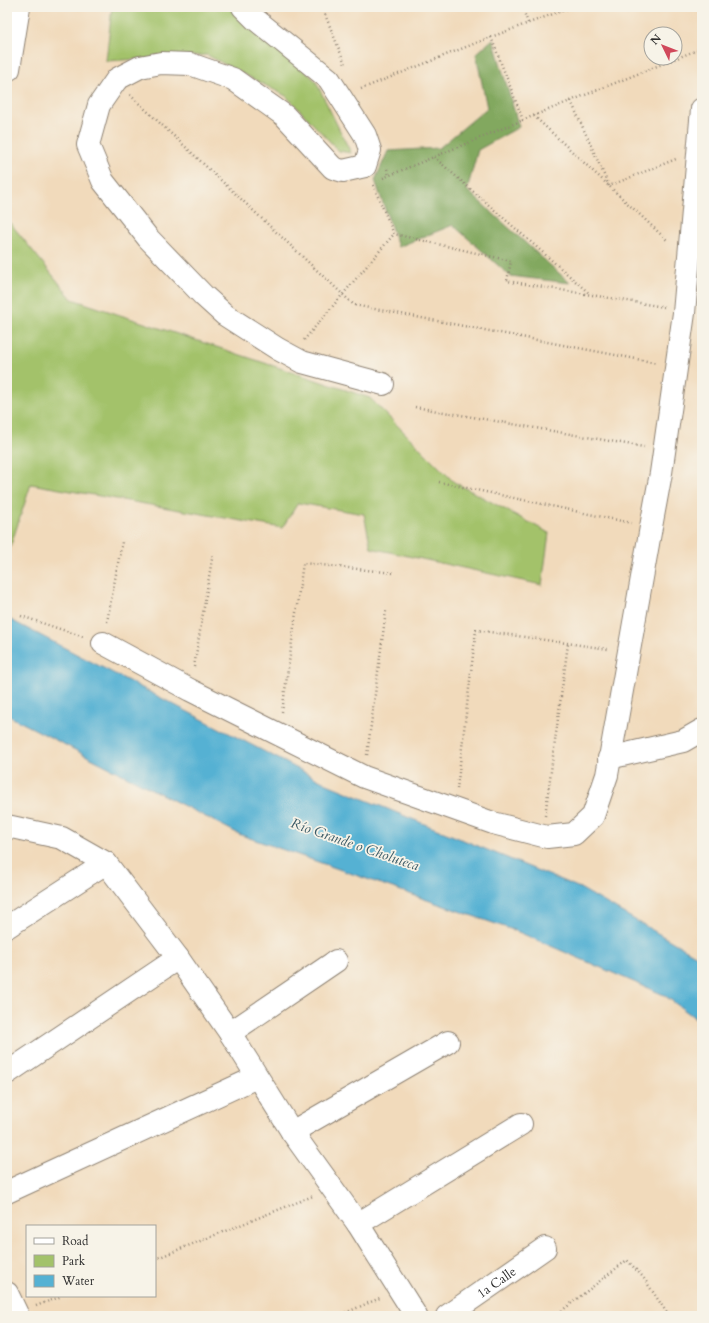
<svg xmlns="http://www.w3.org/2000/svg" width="709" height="1323" viewBox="0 0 709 1323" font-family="Cardo,serif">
	<rect width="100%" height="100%" fill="#f7f3e8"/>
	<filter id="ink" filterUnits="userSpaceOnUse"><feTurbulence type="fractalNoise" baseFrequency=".025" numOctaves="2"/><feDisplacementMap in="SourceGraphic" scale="8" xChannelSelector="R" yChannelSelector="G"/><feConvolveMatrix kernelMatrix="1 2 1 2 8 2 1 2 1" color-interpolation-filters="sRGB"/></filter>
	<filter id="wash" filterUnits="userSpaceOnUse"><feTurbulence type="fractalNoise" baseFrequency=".012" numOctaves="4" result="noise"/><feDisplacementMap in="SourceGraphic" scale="16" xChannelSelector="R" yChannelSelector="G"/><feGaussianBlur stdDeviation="0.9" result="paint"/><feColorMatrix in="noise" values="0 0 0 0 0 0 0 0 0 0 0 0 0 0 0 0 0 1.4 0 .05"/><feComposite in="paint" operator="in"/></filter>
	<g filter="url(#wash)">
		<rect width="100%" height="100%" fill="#f1dabb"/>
		<path fill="#a3c26a" stroke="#67764a" d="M112,7H234L315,80L351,153L339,151L286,96L207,55L106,61Z
			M7,219L72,299L370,398L454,482L549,533L542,585L371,548L364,514L298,503L282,528L31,484L7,557Z"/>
		<path fill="#82a85e" stroke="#566a44" d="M493,39L519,127L478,150L467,190L570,283L510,276L453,225L398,247L375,180L388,151L439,148L487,108L476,54Z"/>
		<path fill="#55b1d3" stroke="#406e7f" d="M7,618L327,784L580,888L702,959V1023L664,995L516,931L241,835L7,715Z"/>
	</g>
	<g filter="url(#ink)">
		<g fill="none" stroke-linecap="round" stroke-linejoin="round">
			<defs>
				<g id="minor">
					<path d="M243,7L255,19L329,79L365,135L370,150L365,166L343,171L333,168L285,116L233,79L190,64L161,63L140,67L117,79L99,105L88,145L103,181L148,238L204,296L225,315L278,349L302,362L383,384"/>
					<path d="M9,69L19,7"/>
					<path d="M103,643L190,690L364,777L493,823L547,837L574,834L593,816L607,775L651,527L661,473L684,313L702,109"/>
					<path d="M609,758L683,741L702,730"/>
					<path d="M7,826L62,838L106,863L178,958L230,1033L292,1132L358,1224L416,1316"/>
					<path d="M7,927L106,863"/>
					<path d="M230,1033L336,961"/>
					<path d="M7,1073L178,958"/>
					<path d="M292,1132L448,1042"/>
					<path d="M7,1192L257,1077"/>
					<path d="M358,1224L521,1124"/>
					<path d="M7,1293L18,1316"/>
					<path id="s1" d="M447,1316L545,1248"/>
				</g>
			</defs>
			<use href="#minor" stroke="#8e8273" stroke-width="24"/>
			<path stroke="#8e8273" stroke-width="2.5" stroke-dasharray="1 3" stroke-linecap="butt" d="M322,7L345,64
				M522,7L528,23
				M491,37L523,120L702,48
				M361,89L491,37L572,7
				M130,95L354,305L657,363
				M571,101L609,186L676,159
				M534,116L668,241
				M434,157L590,294
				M387,169L389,175
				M383,178L523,120
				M373,185L394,234L511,261L507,281L664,307
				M304,340L394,234
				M415,407L644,447
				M439,482L631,523
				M21,616L84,637
				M107,622L122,542
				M194,667L213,553
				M282,712L303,563L394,573
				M367,755L386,611
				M457,789L476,630L608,649
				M545,816L568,644
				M155,1259L313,1196
				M36,1306L62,1296
				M338,1316L380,1298
				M555,1316L627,1260L643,1277L669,1316"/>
			<use href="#minor" stroke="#fff" stroke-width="22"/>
		</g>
	</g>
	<g text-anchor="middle" stroke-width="3.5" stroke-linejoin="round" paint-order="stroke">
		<g font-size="13" fill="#2b2b2b" stroke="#f7f3e8">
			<text dy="5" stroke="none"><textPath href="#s1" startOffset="60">1a Calle</textPath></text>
		</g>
		<g font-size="14" font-style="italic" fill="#3a5a66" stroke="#f7f3e8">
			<text transform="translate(355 844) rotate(19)" y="5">Río Grande o Choluteca</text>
		</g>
	</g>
	<rect width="709" height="1323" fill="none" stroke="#f7f3e8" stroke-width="24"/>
	<rect x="26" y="1225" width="130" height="72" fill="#f7f3e8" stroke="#a5a39c"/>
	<rect x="34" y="1238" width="20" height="6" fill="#ffffff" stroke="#a5a39c"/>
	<text x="62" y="1245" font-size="12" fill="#2b2b2b">Road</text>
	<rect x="34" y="1255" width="20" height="12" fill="#a3c26a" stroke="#a5a39c"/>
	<text x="62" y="1265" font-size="12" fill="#2b2b2b">Park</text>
	<rect x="34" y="1275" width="20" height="12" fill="#55b1d3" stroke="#a5a39c"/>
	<text x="62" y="1285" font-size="12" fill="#2b2b2b">Water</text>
	<g transform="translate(663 46) rotate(313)"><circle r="19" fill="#f7f3e8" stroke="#a5a39c"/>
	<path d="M0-3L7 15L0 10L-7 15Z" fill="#d1495b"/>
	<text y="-6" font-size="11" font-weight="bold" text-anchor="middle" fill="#2b2b2b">N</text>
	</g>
</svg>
